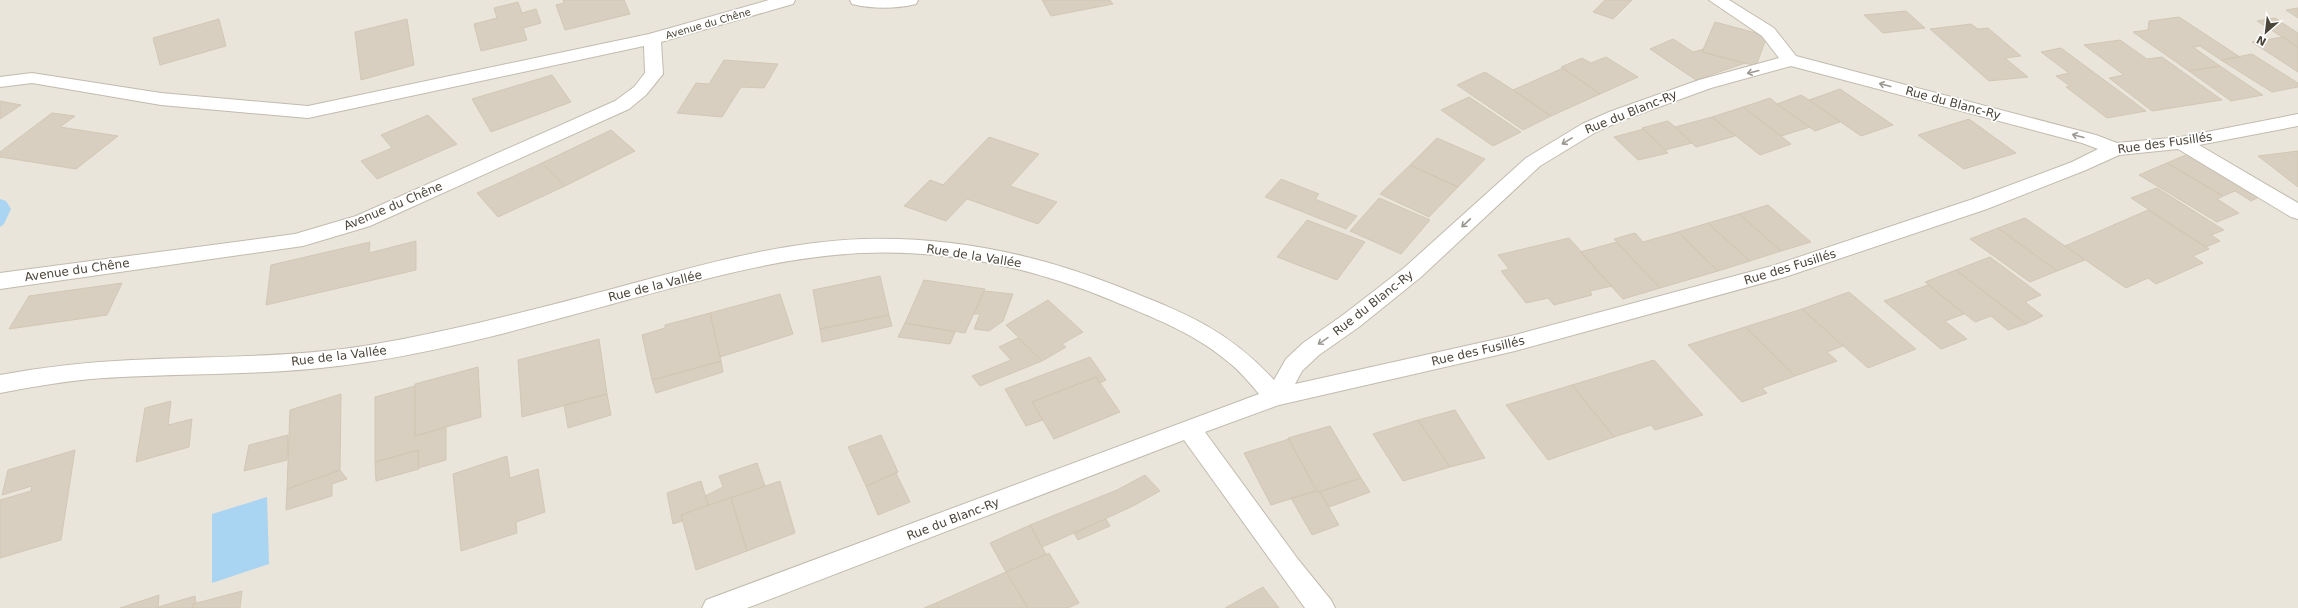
<svg xmlns="http://www.w3.org/2000/svg" width="2298" height="608" viewBox="0 0 2298 608" font-family="'DejaVu Sans',sans-serif">
	<rect width="100%" height="100%" fill="#f6f3ec"/>
	<path fill="#eae5da" d="M0,0H2298V608H0Z"/>
	<path fill="#a9d4f2" d="M0,199L6,201L11,209L4,224L0,227Z
		M267,497L269,564L212,583V514Z"/>
	<path fill="#d8cfc1" stroke="#d3c7b4" d="M563,0H624L630,14L565,30L556,5L564,3Z
		M1042,0H1110L1113,4L1051,16Z
		M1605,0H1632L1613,19L1593,12Z
		M518,2L522,13L536,9L541,23L523,28L527,40L481,51L474,24L497,18L494,8Z
		M2298,8V18L2286,10Z
		M1906,11L1925,28L1883,33L1864,15Z
		M2179,17L2240,57L2221,60L2200,46L2193,47L2220,66L2189,71L2133,32L2148,30L2149,21Z
		M2275,18L2298,33V47L2257,21Z
		M219,19L226,46L160,65L153,38Z
		M407,19L414,65L361,80L355,32Z
		M1715,22L1767,36L1756,66L1702,52Z
		M1971,24L1978,29L1988,28L2021,56L2005,58L2028,77L1989,81L1930,29Z
		M2283,37L2298,47V72L2252,42Z
		M1673,39L1693,52L1704,49L1702,52L1745,63L1696,80L1650,49Z
		M2120,40L2147,59L2162,57L2222,100L2152,111L2109,78L2124,75L2084,45Z
		M2061,48L2146,111L2107,118L2066,87L2070,86L2056,76L2069,73L2041,52Z
		M2252,54L2298,83V87L2272,92L2221,60Z
		M1606,57L1638,77L1600,94L1561,67L1582,58L1591,63Z
		M724,60L778,64L764,88L741,87L722,117L677,113L696,83L709,84Z
		M2220,66L2263,95L2231,101L2189,71Z
		M1563,68L1600,94L1551,116L1513,90Z
		M1485,72L1513,90L1551,116L1523,130L1457,85Z
		M552,75L571,102L491,132L472,99Z
		M1840,89L1893,125L1861,136L1809,100Z
		M1801,95L1809,100L1840,122L1815,131L1777,104Z
		M1469,97L1521,132L1493,146L1441,110Z
		M1770,98L1777,104L1810,127L1781,136L1743,107Z
		M0,101L21,105L0,119Z
		M1743,107L1781,136L1791,144L1760,155L1712,117Z
		M52,113L75,116L60,127L118,136L76,169L0,157V152Z
		M428,115L457,144L377,179L361,161L392,148L381,135Z
		M1712,117L1735,136L1696,147L1675,127Z
		M1969,119L2016,153L1964,169L1918,135Z
		M1668,121L1675,127L1692,143L1665,150L1642,128Z
		M1644,129L1668,153L1638,160L1614,137Z
		M611,130L635,151L565,186L542,163Z
		M989,137L1039,154L1010,186L1057,202L1038,224L967,199L946,221L904,206L930,180L943,185Z
		M1437,138L1485,159L1458,187L1410,165Z
		M2298,151V187L2258,156Z
		M2188,154L2261,196L2251,201L2235,191L2223,196L2167,163Z
		M542,163L565,186L498,217L477,193Z
		M2167,163L2223,196L2217,199L2239,213L2217,222L2139,175Z
		M1410,165L1458,187L1429,217L1380,194Z
		M1281,179L1319,194L1315,199L1357,216L1346,229L1265,197Z
		M2157,188L2224,230L2211,235L2220,241L2206,247L2131,198Z
		M1379,198L1430,220L1401,254L1350,231Z
		M1768,205L1811,242L1781,251L1739,214Z
		M2148,210L2209,249L2193,256L2203,263L2156,284L2148,278L2126,288L2065,246Z
		M1739,214L1781,251L1750,261L1708,223Z
		M2025,218L2085,260L2057,271L1998,228Z
		M1307,220L1365,242L1337,280L1277,257Z
		M1708,223L1750,261L1718,271L1678,232Z
		M1998,228L2057,271L2030,282L1970,239Z
		M1678,232L1718,271L1660,288L1614,239L1635,233L1643,242Z
		M1569,238L1612,286L1590,291L1592,295L1554,305L1548,298L1526,303L1501,271L1509,269L1498,255Z
		M416,241V270L266,305L271,265L370,242L369,253Z
		M1617,242L1660,288L1623,299L1580,252Z
		M1990,257L2041,295L2025,302L2043,316L2026,324L1956,270Z
		M1956,270L2026,324L2008,330L1991,316L1975,322L1925,282Z
		M880,276L889,315L820,329L813,290Z
		M924,280L985,289L965,333L905,323Z
		M122,283L107,315L9,329L29,296Z
		M1928,285L1964,314L1945,321L1967,339L1941,349L1884,301Z
		M984,291L1013,294L1003,321L989,331L974,329L980,314H974Z
		M1849,292L1916,349L1868,368L1802,309Z
		M780,294L793,334L720,357L710,313Z
		M1048,300L1083,332L1062,344L1066,347L1042,361L1006,325Z
		M1802,309L1843,346L1827,352L1837,361L1795,376L1745,327Z
		M710,313L721,361L652,380L642,335L665,328V325Z
		M889,315L892,326L822,342L820,329Z
		M905,323L955,332L950,344L898,337Z
		M1745,327L1795,376L1762,388L1767,393L1742,402L1688,345Z
		M1018,338L1042,361L980,386L972,376L1011,360L999,347Z
		M599,339L607,394L522,417L518,360Z
		M1090,357L1106,380L1100,383L1096,377L1032,402L1043,420L1026,426L1005,389Z
		M1654,360L1703,415L1655,430L1651,425L1614,437L1572,385Z
		M721,361L723,372L656,393L652,380Z
		M478,367L481,417L415,436V384Z
		M1096,377L1120,412L1054,439L1032,402Z
		M1572,385L1614,437L1548,460L1506,405Z
		M415,386V436L446,427V460L418,468V450L375,462V397Z
		M341,394L340,470L287,489L290,410Z
		M607,394L611,415L568,428L564,405Z
		M171,401L168,425L192,419L189,447L136,462L145,408Z
		M1455,410L1485,458L1450,467L1418,420Z
		M1418,420L1450,467L1403,481L1373,434Z
		M1330,426L1361,478L1318,492L1288,438Z
		M288,435L287,460L244,471L249,445Z
		M881,435L898,472L866,486L848,447Z
		M1289,439L1316,491L1271,505L1244,453Z
		M75,450L61,540L0,558V500L31,491L32,486L2,495L8,470Z
		M418,450L419,469L376,481L375,462Z
		M507,456L510,478L538,469L545,512L516,522L517,533L461,551L453,474Z
		M757,463L765,486L708,505L705,496L723,487L719,476Z
		M340,470L347,479L332,484V496L286,510L287,489Z
		M896,473L910,502L878,515L866,486Z
		M1145,475L1160,491L1133,506L1081,530L1042,547L1030,525L1117,490Z
		M1361,478L1370,492L1329,507L1320,492Z
		M701,481L708,505L681,515L682,521L673,524L667,493Z
		M780,481L795,533L747,551L731,498Z
		M1316,491L1320,492L1339,525L1312,535L1291,498Z
		M731,498L747,551L696,570L681,515Z
		M1106,519L1110,526L1078,540L1074,533Z
		M1030,525L1046,554L1006,572L990,543Z
		M1049,553L1079,603L1068,608H1028L1006,572Z
		M1006,572L1028,608H939L936,603Z
		M1263,587L1279,608H1225Z
		M242,591L240,608H193V604Z
		M159,595L158,607L195,596L196,604H193V608H120Z
		M936,603L939,608H924Z"/>
	<g fill="none" stroke-linecap="round" stroke-linejoin="round">
		<defs>
			<path id="minor" d="M769,0H795L793,4L661,42L663,74L646,95L629,109L370,226L303,246L0,289V273L295,234L356,216L615,101L634,87L645,73L644,46L308,118L161,105L32,83L0,87V77L32,73L161,93L308,106L649,34Z
				M850,0H918L916,4C895,9 873,9 852,4Z
				M1709,0H1729L1774,28L1796,56L2096,135L2117,143L2181,137L2298,114V126L2199,145L2298,203V219L2291,217L2178,149L2119,155L2086,170L1987,209L1785,277L1515,351L1279,405L1205,432L1297,558L1331,600L1335,608H1305L1184,440L747,608H702L706,600L1259,394C1249,382 1239,370 1227,361C1193,332 1151,317 1111,300C1031,267 947,249 861,253C779,257 701,280 623,301C536,325 449,350 360,363C271,377 181,372 91,379C60,382 30,387 0,393V375C44,367 87,362 132,360C209,356 287,358 364,346C449,332 533,310 616,288C697,266 779,242 863,239C952,236 1040,255 1122,288C1185,313 1227,329 1274,380L1286,359L1303,343L1343,315L1405,267L1526,158L1582,124L1609,112L1699,80L1779,58L1762,36ZM1791,66L2082,143L2098,149L2072,162L1973,199L1772,266L1515,335L1295,384L1302,371L1319,355L1359,327L1421,277L1540,166L1596,132L1623,120L1711,88Z"/>
		</defs>
		<use href="#minor" stroke="#c2bbae" stroke-width="2"/>
		<use href="#minor" fill="#fff" fill-rule="evenodd"/>
	</g>
	<defs><path id="oneway-shaft" d="M-6 0H5M1.5-3L5.5 0L1.5 3" fill="none" stroke-width="1.6" stroke-linecap="round" stroke-linejoin="round"/></defs>
	<g stroke="#9c9892">
		<use href="#oneway-shaft" transform="translate(1753 72) rotate(166)"/>
		<use href="#oneway-shaft" transform="translate(1885 85) rotate(-165)"/>
		<use href="#oneway-shaft" transform="translate(2078 136) rotate(-165)"/>
		<use href="#oneway-shaft" transform="translate(1567 141) rotate(149)"/>
		<use href="#oneway-shaft" transform="translate(1466 223) rotate(137)"/>
		<use href="#oneway-shaft" transform="translate(1323 341) rotate(146)"/>
	</g>
	<g text-anchor="middle" stroke-width="3.5" stroke-linejoin="round" paint-order="stroke">
		<g font-size="10" fill="#4b4439" stroke="#fff">
			<text transform="translate(708 23) rotate(-16)" y="4">Avenue du Chêne</text>
		</g>
		<g font-size="12" fill="#4b4439" stroke="#fff">
			<text transform="translate(1953 103) rotate(15)" y="4">Rue du Blanc-Ry</text>
			<text transform="translate(1631 112) rotate(-22)" y="4">Rue du Blanc-Ry</text>
			<text transform="translate(2165 143) rotate(-8)" y="4">Rue des Fusillés</text>
			<text transform="translate(393 206) rotate(-23)" y="4">Avenue du Chêne</text>
			<text transform="translate(974 256) rotate(9)" y="4">Rue de la Vallée</text>
			<text transform="translate(1790 267) rotate(-17)" y="4">Rue des Fusillés</text>
			<text transform="translate(77 270) rotate(-8)" y="4">Avenue du Chêne</text>
			<text transform="translate(655 286) rotate(-14)" y="4">Rue de la Vallée</text>
			<text transform="translate(1373 303) rotate(-38)" y="4">Rue du Blanc-Ry</text>
			<text transform="translate(1478 351) rotate(-13)" y="4">Rue des Fusillés</text>
			<text transform="translate(339 356) rotate(-7)" y="4">Rue de la Vallée</text>
			<text transform="translate(953 519) rotate(-21)" y="4">Rue du Blanc-Ry</text>
		</g>
	</g>
	<g transform="translate(2266 32) rotate(208)" stroke="#ffffff" stroke-width="3" paint-order="stroke">
	<path d="M0-3L7 15L0 10L-7 15Z" fill="#4b4439"/>
	<text y="-6" font-size="11" font-weight="bold" text-anchor="middle" fill="#4b4439">N</text>
	</g>
</svg>
